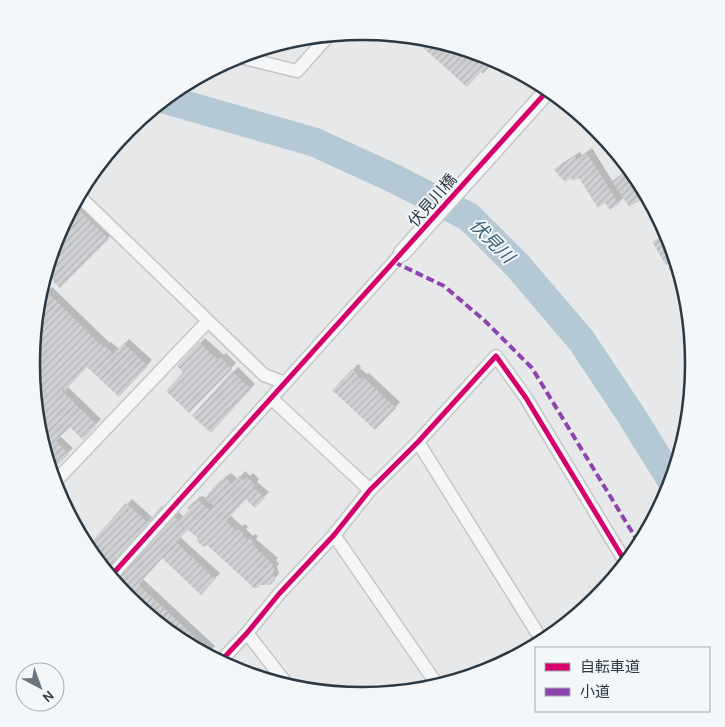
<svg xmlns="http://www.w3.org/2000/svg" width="725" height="727" viewBox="0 0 725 727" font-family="Karla,'Noto Sans JP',sans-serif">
	<defs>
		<pattern id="building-hatch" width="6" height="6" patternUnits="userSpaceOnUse" patternTransform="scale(1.25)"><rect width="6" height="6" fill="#ced0d2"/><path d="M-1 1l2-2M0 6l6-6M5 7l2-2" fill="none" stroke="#b1b3b6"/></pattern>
	</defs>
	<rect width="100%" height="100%" fill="#e6e8ea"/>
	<path fill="#0003" d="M412,36L427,38L489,56L495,59L483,72L481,70L467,86Z
		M592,148L613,182L619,176L630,169L638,178L647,195L629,206L624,197L618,203L610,208L579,176L556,169L561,164L580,152L582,155Z
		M75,200L113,233L60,286L56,236Z
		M667,232L675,257L667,263L654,243Z
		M52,287L110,343L111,342L119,349L129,339L152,360L119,396L88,366L67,386L101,419L83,438L70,426L60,436L73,448L55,466L46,457L38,429L31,364L45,298L43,296Z
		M205,338L224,355L226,353L236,363L189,411L185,372L179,366Z
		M358,364L361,367L360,368L367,374L369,373L400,402L375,429L334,390Z
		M238,367L255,384L216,426L233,372Z
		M245,471L250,476L253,473L259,479L257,482L269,492L255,506L246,498L230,515L242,526L245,524L248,527L246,529L253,536L255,534L258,536L256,539L278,558L276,560L279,564L277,566L279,574L275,578L270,584L188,528L180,537L220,573L201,593L162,557L143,579L215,646L206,655L179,640L128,599L87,549L132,499L153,518L168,502L184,517L190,510L194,503L199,497L203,496L207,499L225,477L231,473L238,479Z"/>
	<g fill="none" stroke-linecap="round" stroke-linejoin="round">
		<path stroke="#b4c9d4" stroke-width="29" d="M164,99L314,142L393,178L469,217L517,265L581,340L631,415L672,481"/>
	</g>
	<path fill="url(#building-hatch)" d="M410,36L427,38L484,55L493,63L483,74L481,72L467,87Z
		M587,153L619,204L610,210L605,203L598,208L579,178L573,181L571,178L565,182L562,178L561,179L554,169L575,156L577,159Z
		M630,169L638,178L647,196L629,207L612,181Z
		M73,205L109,239L60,288L45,273L56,236Z
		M667,233L675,259L666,265L652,242Z
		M677,262L686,294L668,268Z
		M46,291L104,348L105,346L113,354L124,343L148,366L119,397L87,367L65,391L63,389L62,391L97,425L83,440L70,427L56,441L69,454L55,468L47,460L38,429L31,364L37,304L43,298L41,296Z
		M199,342L218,360L220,357L232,369L189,413L166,391L183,372L177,366Z
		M352,369L357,373L356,374L361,379L363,377L396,408L375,430L332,390Z
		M232,371L251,389L211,433L192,416Z
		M239,476L245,480L247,477L255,485L253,487L265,498L255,508L246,499L226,521L237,531L239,529L244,533L242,535L247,540L249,538L254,542L252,544L273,564L272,566L275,570L273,572L275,580L270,585H261L258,588H254L207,545L204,547L196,540L198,538L188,530L176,542L215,579L201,595L162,558L139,585L211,652L207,655L179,640L128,599L87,547L126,503L147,522L162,506L179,521L189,510L187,508L193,502L198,500L210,511L214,506L205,499L208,494L218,482L225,477L232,484Z"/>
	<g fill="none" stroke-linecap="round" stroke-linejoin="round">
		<defs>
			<path id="minor" d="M236,56L297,71L330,34
				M78,195L264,375L285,383
				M271,398L370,490
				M418,442L543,642
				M54,483L208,321
				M334,535L438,686
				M110,577L402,253
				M247,633L289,687
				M220,662L247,633L279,594L334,535L370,490L418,442L496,356L526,398L626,563"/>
			<path id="tertiary" d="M402,253L549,89"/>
		</defs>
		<use href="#minor" stroke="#c4c6c8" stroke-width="15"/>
		<use href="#tertiary" stroke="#c4c6c8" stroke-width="19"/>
		<use href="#minor" stroke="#f5f6f7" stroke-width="12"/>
		<use href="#tertiary" stroke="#f5f6f7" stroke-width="16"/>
		<path stroke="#8e44ad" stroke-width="4" stroke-dasharray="8 4" stroke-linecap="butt" d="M394,262L444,286L484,320L532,368L640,545"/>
		<defs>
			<path id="cycleway" d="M110,577L549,89
				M220,662L247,633L279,594L334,535L370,490L418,442L496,356L526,398L626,563"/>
		</defs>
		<use href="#cycleway" stroke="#f4f7f9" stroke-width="8"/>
		<use href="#cycleway" stroke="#d6006c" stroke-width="5"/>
	</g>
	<g text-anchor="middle" stroke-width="4" stroke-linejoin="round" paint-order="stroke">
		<g font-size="16" fill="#2b3944" stroke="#f4f7f9">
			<text transform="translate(432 200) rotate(-49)" y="6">伏見川橋</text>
		</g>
		<g font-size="18" font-style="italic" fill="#355f78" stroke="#f4f7f9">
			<text transform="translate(492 241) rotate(45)" y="6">伏見川</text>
		</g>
	</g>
	<path d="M0 0H725V727H0ZM362 40H363A322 322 0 0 1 685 362V365A322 322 0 0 1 363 687H362A322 322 0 0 1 40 365V362A322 322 0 0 1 362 40Z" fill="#f4f7f9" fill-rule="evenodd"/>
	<path fill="none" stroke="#2b3944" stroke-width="2.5" d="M362 40H363A322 322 0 0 1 685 362V365A322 322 0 0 1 363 687H362A322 322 0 0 1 40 365V362A322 322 0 0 1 362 40Z"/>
	<rect x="535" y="647" width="175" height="65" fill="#f4f7f9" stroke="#a4abb1"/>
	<rect x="545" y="663" width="25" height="8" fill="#d6006c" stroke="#a4abb1"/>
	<text x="580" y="672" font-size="15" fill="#2b3944">自転車道</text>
	<rect x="545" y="688" width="25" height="8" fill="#8e44ad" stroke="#a4abb1"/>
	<text x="580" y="697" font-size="15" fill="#2b3944">小道</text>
	<g transform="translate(40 687) rotate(139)"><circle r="24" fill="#f4f7f9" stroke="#a4abb1"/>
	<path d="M0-4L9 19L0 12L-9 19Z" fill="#6c767e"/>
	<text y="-8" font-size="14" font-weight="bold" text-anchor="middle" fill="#2b3944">N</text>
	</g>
</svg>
